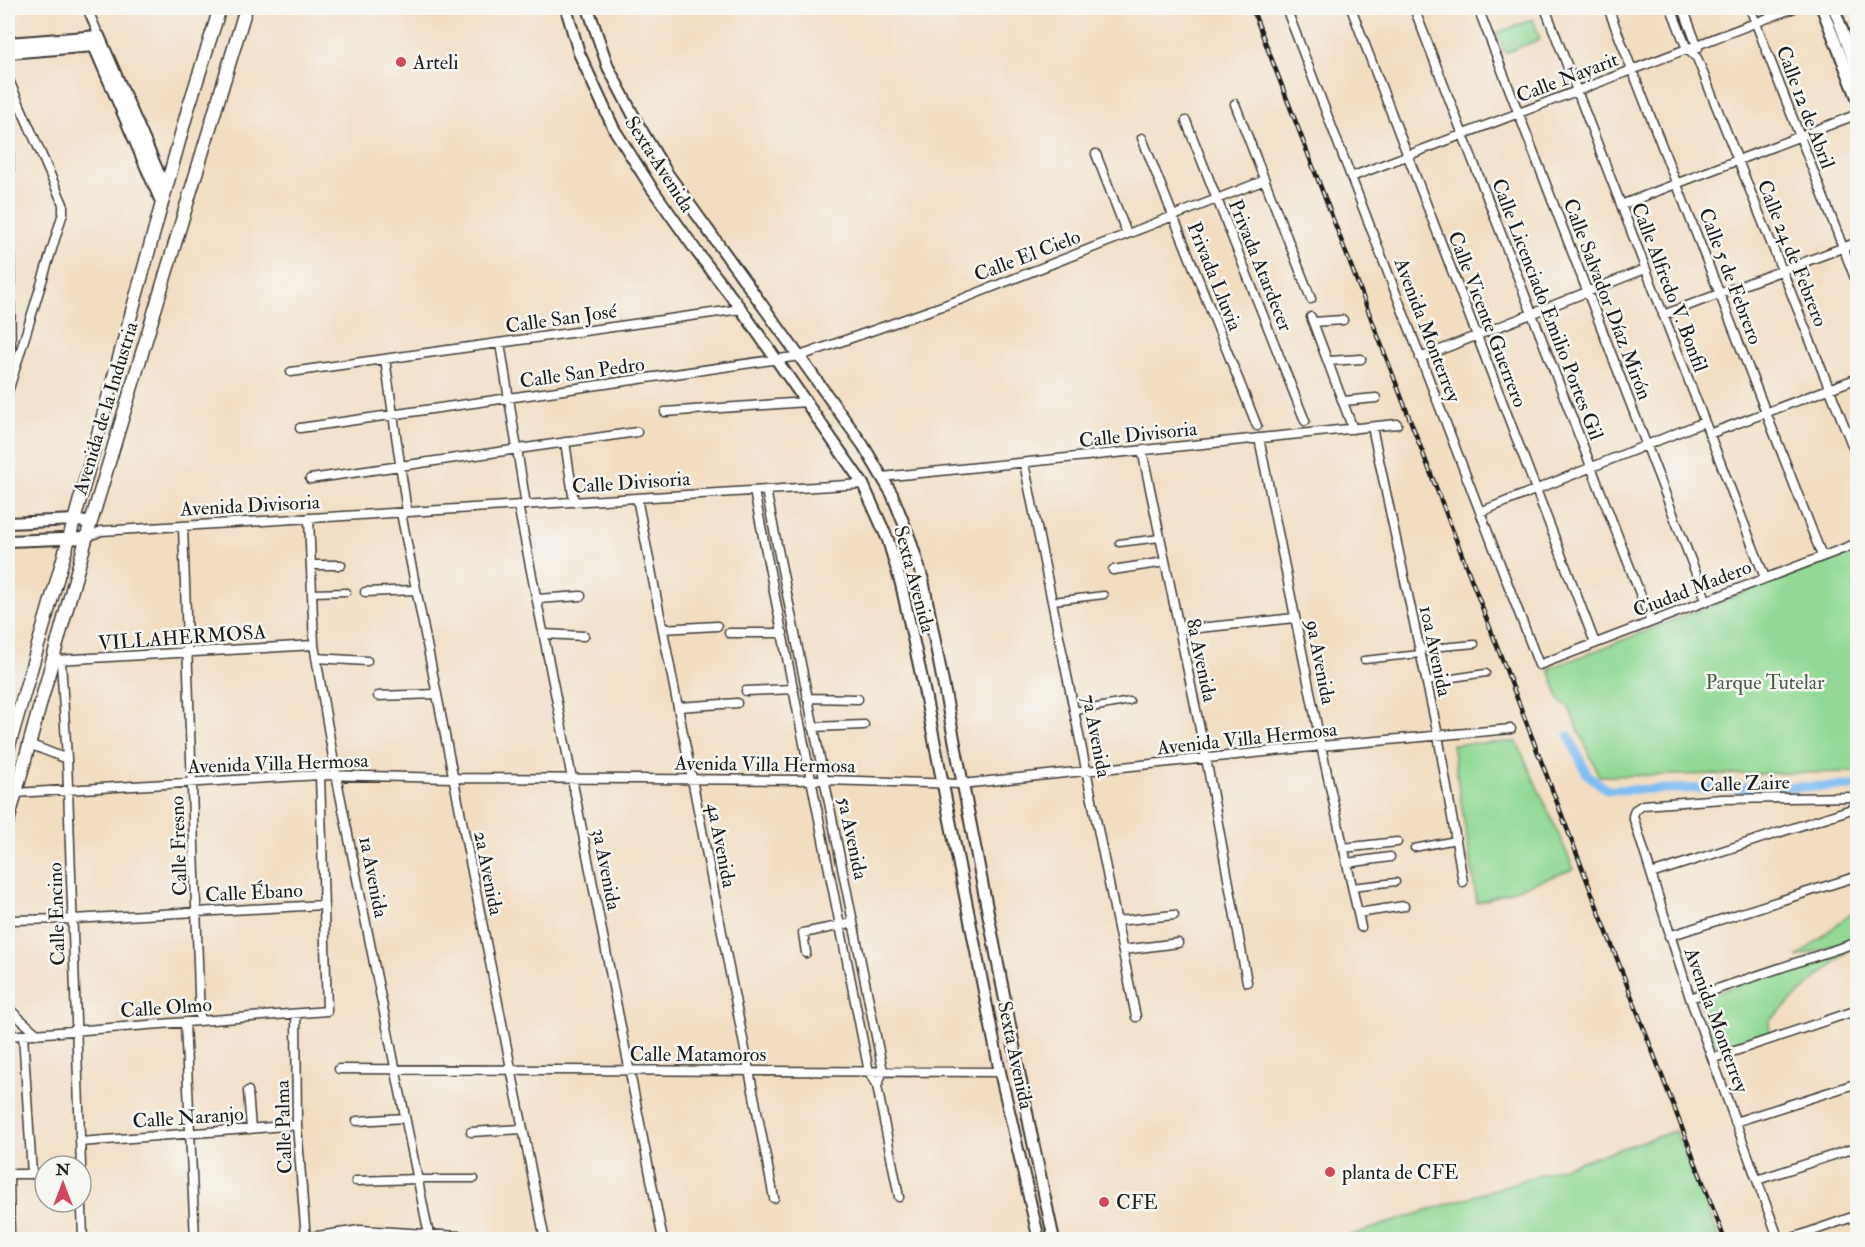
<svg xmlns="http://www.w3.org/2000/svg" width="1865" height="1247" viewBox="0 0 1865 1247" font-family="'IM FELL Double Pica',serif">
	<rect width="100%" height="100%" fill="#f6f6f2"/>
	<filter id="ink" filterUnits="userSpaceOnUse"><feTurbulence type="fractalNoise" baseFrequency=".0167" numOctaves="2"/><feDisplacementMap in="SourceGraphic" scale="12" xChannelSelector="R" yChannelSelector="G"/><feConvolveMatrix kernelMatrix="1 2 1 2 8 2 1 2 1" color-interpolation-filters="sRGB"/></filter>
	<filter id="wash" filterUnits="userSpaceOnUse"><feTurbulence type="fractalNoise" baseFrequency=".008" numOctaves="4" result="noise"/><feDisplacementMap in="SourceGraphic" scale="24" xChannelSelector="R" yChannelSelector="G"/><feGaussianBlur stdDeviation="1.35" result="paint"/><feColorMatrix in="noise" values="0 0 0 0 0 0 0 0 0 0 0 0 0 0 0 0 0 1.4 0 .05"/><feComposite in="paint" operator="in"/></filter>
	<g filter="url(#wash)">
		<rect width="100%" height="100%" fill="#f2ddc1"/>
		<path fill="#91d994" stroke="#567a58" stroke-width="1.5" d="M1533,19L1540,39L1505,53L1497,33Z
			M1857,548V772L1599,776L1568,706L1560,701L1549,669Z
			M1517,742L1574,869L1477,903L1452,744Z
			M1857,908V938L1797,957Z
			M1853,946L1769,1021L1770,1034L1717,1053L1698,999Z
			M1675,1131L1720,1239H1339Z"/>
		<g fill="none" stroke-linecap="round" stroke-linejoin="round">
			<path stroke="#7fbdf2" stroke-width="9" d="M1569,736L1587,774L1607,790L1858,786"/>
		</g>
	</g>
	<g filter="url(#ink)">
		<g fill="none" stroke-linecap="round" stroke-linejoin="round">
			<defs>
				<path id="pedestrian" d="M1119,543L1160,538
					M312,593L347,592
					M1053,601L1104,595
					M1419,649L1475,644
					M1364,660L1420,654
					M1426,682L1486,673
					M1075,711L1130,701
					M1414,848L1456,840
					M1352,887L1396,882
					M418,1179H475"/>
				<path id="minor" d="M87,8L99,36L97,40
					M1286,8L1539,665L1858,543
					M1351,8L1595,643
					M1414,8L1651,622
					M1478,8L1707,602
					M1545,8L1765,578
					M1608,8L1822,556
					M1671,8L1687,49L1697,58L1858,460
					M1683,8L1698,48
					M1750,8L1858,286
					M8,53L11,370
					M1235,104L1311,299
					M1186,121L1305,421
					M1142,138L1257,426
					M1096,154L1127,234
					M1351,177L1794,8
					M1621,205L1858,114
					M1663,315L1858,242
					M1311,317L1353,429
					M1313,322L1343,320
					M500,343L526,505
					M1420,358L1645,269
					M385,359L407,512
					M1328,361L1361,359
					M291,372L741,309
					M8,392L63,213V204L8,78
					M1343,401L1376,398
					M665,412L806,402
					M1372,427L1438,735L1463,882
					M300,428L800,356L962,299L1265,180
					M1709,434L1858,378
					M1259,438L1321,746L1361,927
					M565,442L574,502
					M1142,450L1206,758L1247,982
					M1024,463L1136,1017
					M882,477L1397,424
					M310,479L637,432
					M766,490L883,1071L877,1086
					M754,491L869,1072L877,1086L899,1197
					M637,498L774,1198
					M518,505L663,1240
					M1480,512L1704,422
					M401,513L545,1240
					M309,518L314,645L336,775L430,1240
					M183,526L200,1021
					M86,538L101,531L863,484
					M311,565H341
					M1113,570L1165,562
					M365,592L416,590
					M537,599L581,596
					M663,629L717,626
					M1179,630L1295,618
					M729,633H783
					M544,634L584,636
					M316,658L367,661
					M57,660L314,645
					M61,661L67,759L81,1166
					M746,691L794,689
					M378,696L437,694
					M807,698L858,699
					M678,707L737,703
					M813,727L864,725
					M29,744L67,759
					M15,793L320,775L454,778L824,780L962,784L1321,746L1511,729
					M1343,848L1397,842
					M1347,863L1390,857
					M1651,874L1858,807
					M1358,913L1404,906
					M8,920L73,919L323,905
					M1117,921L1174,915
					M1669,936L1858,876
					M1123,950L1178,943
					M806,953L803,933L853,923
					M1690,998L1858,942
					M8,1008L37,1034
					M296,1014L297,1125L306,1240
					M185,1022L195,1240
					M23,1035L32,1174
					M8,1036L327,1011L320,775
					M1714,1058L1858,1010
					M339,1069L1000,1072
					M248,1091L251,1129
					M357,1121L405,1118
					M1735,1122L1858,1083
					M471,1132L523,1129
					M80,1142L297,1125
					M8,1174H45
					M9,1174L10,1240
					M81,1176L83,1240
					M1757,1180L1858,1147
					M356,1181L418,1179
					M289,1240L360,1230L525,1240
					M1779,1240L1690,998L1633,816L1635,810L1643,805L1722,799L1858,797
					M1787,1240L1858,1215"/>
				<path id="tertiary" d="M1822,8L1858,100
					M1834,8L1858,73
					M8,43L99,36L166,190
					M8,53L94,46L162,204
					M8,523L75,520L90,523
					M8,541L86,538"/>
				<path id="secondary" d="M566,8L579,53L614,129L651,187L697,252L741,309L863,484L888,540L901,584L922,679L1000,1072L1039,1240
					M588,8L608,67L639,126L667,173L863,445L892,494L910,539L923,580L1030,1128L1054,1240"/>
				<path id="primary" d="M8,749L72,528L188,109L220,8
					M8,821L88,532L246,8"/>
			</defs>
			<use href="#pedestrian" stroke="#3c3935" stroke-width="9"/>
			<use href="#minor" stroke="#3c3935" stroke-width="11"/>
			<use href="#tertiary" stroke="#3c3935" stroke-width="14"/>
			<use href="#secondary" stroke="#3c3935" stroke-width="14"/>
			<use href="#primary" stroke="#3c3935" stroke-width="15"/>
			<use href="#pedestrian" stroke="#fff" stroke-width="6"/>
			<use href="#minor" stroke="#fff" stroke-width="8"/>
			<use href="#tertiary" stroke="#fff" stroke-width="10"/>
			<use href="#secondary" stroke="#fff" stroke-width="10"/>
			<use href="#primary" stroke="#fff" stroke-width="12"/>
			<defs>
				<path id="rail" d="M1252,8L1725,1240"/>
			</defs>
			<use href="#rail" stroke="#1c1c1c" stroke-width="4.5"/>
			<use href="#rail" stroke="#f6f6f2" stroke-width="2" stroke-dasharray="7" stroke-linecap="butt"/>
		</g>
	</g>
	<g fill="#d1495b" stroke="#f6f6f2" stroke-width="2">
		<circle cx="401" cy="62" r="6"/>
		<circle cx="1330" cy="1172" r="6"/>
		<circle cx="1104" cy="1202" r="6"/>
	</g>
	<g text-anchor="middle" stroke-width="5" stroke-linejoin="round" paint-order="stroke">
		<g font-size="20" fill="#1c1c1c" stroke="#f6f6f2" text-anchor="start">
			<text x="413" y="69">Arteli</text>
			<text x="1342" y="1179">planta de CFE</text>
			<text x="1116" y="1209">CFE</text>
		</g>
		<g font-size="20" fill="#1c1c1c" stroke="#f6f6f2">
			<text transform="translate(1567 77) rotate(-21)" y="7">Calle Nayarit</text>
			<text transform="translate(1806 107) rotate(69)" y="7">Calle 12 de Abril</text>
			<text transform="translate(660 164) rotate(57)" y="7">Sexta Avenida</text>
			<text transform="translate(1793 253) rotate(68)" y="7">Calle 24 de Febrero</text>
			<text transform="translate(1027 255) rotate(-21)" y="7">Calle El Cielo</text>
			<text transform="translate(1261 265) rotate(68)" y="7">Privada Atardecer</text>
			<text transform="translate(1215 276) rotate(68)" y="7">Privada Lluvia</text>
			<text transform="translate(1731 276) rotate(69)" y="7">Calle 5 de Febrero</text>
			<text transform="translate(1670 287) rotate(69)" y="7">Calle Alfredo V. Bonfil</text>
			<text transform="translate(1608 299) rotate(69)" y="7">Calle Salvador Díaz Mirón</text>
			<text transform="translate(1548 309) rotate(69)" y="7">Calle Licenciado Emilio Portes Gil</text>
			<text transform="translate(561 318) rotate(-8)" y="7">Calle San José</text>
			<text transform="translate(1488 319) rotate(69)" y="7">Calle Vicente Guerrero</text>
			<text transform="translate(1428 330) rotate(69)" y="7">Avenida Monterrey</text>
			<text transform="translate(582 372) rotate(-8)" y="7">Calle San Pedro</text>
			<text transform="translate(105 408) rotate(-73)" y="7">Avenida de la Industria</text>
			<text transform="translate(1138 434) rotate(-6)" y="7">Calle Divisoria</text>
			<text transform="translate(631 482) rotate(-4)" y="7">Calle Divisoria</text>
			<text transform="translate(250 505) rotate(-3)" y="7">Avenida Divisoria</text>
			<text transform="translate(915 579) rotate(75)" y="7">Sexta Avenida</text>
			<text transform="translate(1692 588) rotate(-21)" y="7">Ciudad Madero</text>
			<text transform="translate(182 637) rotate(-4)" y="7">VILLAHERMOSA</text>
			<text transform="translate(1436 651) rotate(78)" y="7">10a Avenida</text>
			<text transform="translate(1202 660) rotate(78)" y="7">8a Avenida</text>
			<text transform="translate(1321 662) rotate(79)" y="7">9a Avenida</text>
			<text transform="translate(1097 736) rotate(79)" y="7">7a Avenida</text>
			<text transform="translate(1247 738) rotate(-6)" y="7">Avenida Villa Hermosa</text>
			<text transform="translate(278 763) rotate(-2)" y="7">Avenida Villa Hermosa</text>
			<text transform="translate(765 764) rotate(1)" y="7">Avenida Villa Hermosa</text>
			<text transform="translate(1745 783) rotate(-2)" y="7">Calle Zaire</text>
			<text transform="translate(853 838) rotate(78)" y="7">5a Avenida</text>
			<text transform="translate(722 845) rotate(79)" y="7">4a Avenida</text>
			<text transform="translate(178 846) rotate(-92)" y="7">Calle Fresno</text>
			<text transform="translate(607 869) rotate(79)" y="7">3a Avenida</text>
			<text transform="translate(489 873) rotate(79)" y="7">2a Avenida</text>
			<text transform="translate(374 877) rotate(79)" y="7">1a Avenida</text>
			<text transform="translate(254 892) rotate(-3)" y="7">Calle Ébano</text>
			<text transform="translate(56 914) rotate(-92)" y="7">Calle Encino</text>
			<text transform="translate(166 1007) rotate(-4)" y="7">Calle Olmo</text>
			<text transform="translate(1717 1020) rotate(70)" y="7">Avenida Monterrey</text>
			<text x="698" y="1061">Calle Matamoros</text>
			<text transform="translate(1016 1055) rotate(78)" y="7">Sexta Avenida</text>
			<text transform="translate(188 1117) rotate(-4)" y="7">Calle Naranjo</text>
			<text transform="translate(283 1127) rotate(-92)" y="7">Calle Palma</text>
		</g>
		<g font-size="20" fill="#455e46" stroke="#f6f6f2">
			<text x="1765" y="689">Parque Tutelar</text>
		</g>
	</g>
	<rect width="1865" height="1247" fill="none" stroke="#f6f6f2" stroke-width="30"/>
	<g transform="translate(63 1184)"><circle r="28" fill="#f6f6f2" stroke="#9f9f9c" stroke-width="1.5"/>
	<path d="M0-4.5L10 22L0 15L-10 22Z" fill="#d1495b"/>
	<text y="-9" font-size="16" font-weight="bold" text-anchor="middle" fill="#1c1c1c">N</text>
	</g>
</svg>
